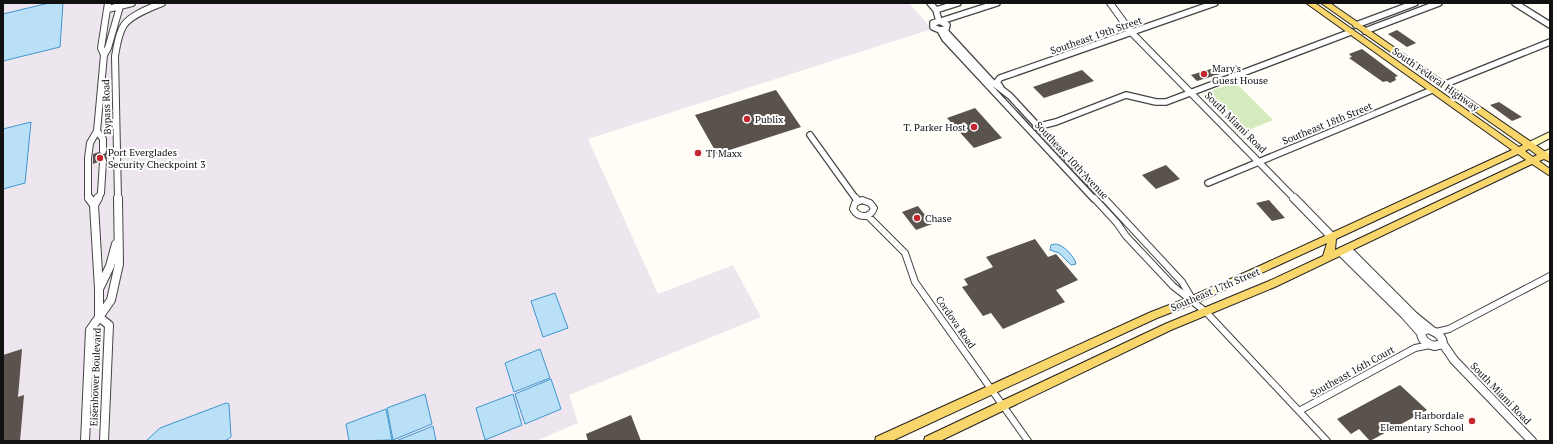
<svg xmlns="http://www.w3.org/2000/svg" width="1553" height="444" viewBox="0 0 1553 444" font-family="'PT Serif',serif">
	<rect width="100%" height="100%" fill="#fffdf5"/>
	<path fill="#eee6ef" d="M3,3H49L3,14Z
		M63,3H909L932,29L588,139L658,294L733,265L761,317L569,395L578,423L536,441H3V189L25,183L30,122L3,129V61L60,47Z"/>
	<path fill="#d5ebbd" d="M1235,82L1273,120L1241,133L1202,94Z"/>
	<path fill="#b9e0f7" stroke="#3f96cf" d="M49,3H63L60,47L3,61V14Z
		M31,122L25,183L3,189V129Z
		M1055,244C1063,244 1075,257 1076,264L1071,265L1059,253L1050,250L1051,245Z
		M555,293L568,328L543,337L531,301Z
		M540,349L550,378L514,392L505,363Z
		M551,379L561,409L525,424L515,394Z
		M425,394L432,424L393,440L387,408Z
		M513,394L522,425L485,440L476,408Z
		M226,403L229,404L231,437L225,441H146L160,428Z
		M386,409L392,440L349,441L346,424Z
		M433,426L436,441H396Z"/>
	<path fill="#5a524d" d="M1397,30L1416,43L1407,47L1388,34Z
		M1362,49L1398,76L1395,77L1396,80L1390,83L1387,81L1383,82L1349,58L1352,57L1349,54Z
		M1214,68L1220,74L1197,81L1191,75Z
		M1082,70L1094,81L1044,98L1033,87Z
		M776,90L801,127L717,154L695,115Z
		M1499,102L1522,117L1512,121L1490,105Z
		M975,108L1002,138L974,148L947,118Z
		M99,152L103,155L107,153V159L101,157L98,162L93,164V154Z
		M1166,165L1180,179L1156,189L1142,175Z
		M1269,200L1285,218L1272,221L1256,203Z
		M918,206L932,224L916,230L902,212Z
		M1035,239L1048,257L1056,254L1078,280L1056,290L1065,302L1003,329L991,313L983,316L962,287L968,285L964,279L993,267L986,257Z
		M22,349L18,397L24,395L20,441H3V355Z
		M1400,385L1427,410L1370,441L1359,429L1351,434L1337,419Z
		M631,415L641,441H588L586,434Z"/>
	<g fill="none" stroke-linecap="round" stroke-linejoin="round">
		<defs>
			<path id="minor-far1" d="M930,3L936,10L939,21
				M1515,3L1550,25
				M936,10L958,3
				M940,21L947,25L946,29L940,30L933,27V23Z
				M941,21L997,3
				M1356,25L1415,3
				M940,30L945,39L1094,199
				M944,30L992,82L1010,96L1105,199
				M1365,31L1439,3
				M1443,85L1550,42
				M1001,88L997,82L1000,78L1215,3
				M1036,127L1056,122L1126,95L1156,102H1166L1351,32
				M810,135L856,199
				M1208,183L1432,90"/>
			<path id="minor" d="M856,198L858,201
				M1094,198L1117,223L1126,236L1173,286L1206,312L1327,441
				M1104,198L1182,282L1191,297
				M862,200L870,203L874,208C870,219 858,218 853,209L855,203Z
				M868,216L905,253L915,282L1028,441
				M1436,332L1449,329L1550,276
				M1299,411L1415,348L1430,345"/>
			<path id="tertiary-far1" d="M1110,3L1131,32L1295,199
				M108,9L132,3
				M104,55L101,48L108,3
				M97,131L103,139V151
				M89,199L88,197V158L90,143L97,131L104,55L108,48L121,3
				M98,199L101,193L103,161
				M118,199L115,56C117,46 118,34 124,25C131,15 150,8 162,3"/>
			<path id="tertiary" d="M89,198L94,205
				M98,198L94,205L99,289V317
				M1294,198L1332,237
				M1347,249L1414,316L1430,329
				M1341,252L1405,315L1421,333
				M99,289L110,266L116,244
				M99,317L109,325L104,441
				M1428,329C1435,332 1443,335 1443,344L1434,346C1427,344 1421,340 1421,332Z
				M1443,344L1454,360L1532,441
				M85,441L90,330L111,300L119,264L118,198"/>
			<path id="secondary" d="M1550,132V138L1533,147H1527L1526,145L1527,143Z
				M1550,149V155L1544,158L1541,157L1540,155L1541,153Z"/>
			<path id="primary" d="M1306,3H1315L1519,147L1523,145L1321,3H1330L1550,155V162L1544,159L1539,161L1550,169V176L1532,164L1275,287L1171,330L940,441H924L925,437L1165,324L1269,281L1323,256L1327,243L1196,303L1157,318L892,441H875L876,437L1151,312L1190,297L1255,268L1512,150ZM1529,149L1537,155L1533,157L1525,151ZM1518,154L1526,160L1335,250L1336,239Z"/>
		</defs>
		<use href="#minor-far1" stroke="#444" stroke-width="8"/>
		<use href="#minor" stroke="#444" stroke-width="8"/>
		<use href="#tertiary-far1" stroke="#444" stroke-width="8"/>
		<use href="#tertiary" stroke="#444" stroke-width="10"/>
		<use href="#secondary" stroke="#333" stroke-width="2"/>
		<use href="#primary" stroke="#222" stroke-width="2"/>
		<use href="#minor-far1" stroke="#fff" stroke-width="5.5"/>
		<use href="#minor" stroke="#fff" stroke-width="6"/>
		<use href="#tertiary-far1" stroke="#fff" stroke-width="6"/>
		<use href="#tertiary" stroke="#fff" stroke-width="8"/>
		<use href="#secondary" fill="#fff6b0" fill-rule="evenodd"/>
		<use href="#primary" fill="#f9d66b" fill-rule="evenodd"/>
	</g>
	<g fill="#c4262e" stroke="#fff" stroke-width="1.5">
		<circle cx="1204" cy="74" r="4"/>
		<circle cx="747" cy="119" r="4"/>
		<circle cx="974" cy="127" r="4"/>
		<circle cx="698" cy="153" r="4"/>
		<circle cx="100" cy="158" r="4"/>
		<circle cx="917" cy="218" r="4"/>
		<circle cx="1472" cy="421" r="4"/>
	</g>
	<g text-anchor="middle" stroke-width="4" stroke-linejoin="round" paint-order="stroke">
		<g font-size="10" fill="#111" stroke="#fff">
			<text transform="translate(1096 35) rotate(-19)" y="4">Southeast 19th Street</text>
			<text transform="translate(1436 79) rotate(35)" y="4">South Federal Highway</text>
			<text transform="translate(106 107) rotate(-92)" y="4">Bypass Road</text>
			<text transform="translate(1236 122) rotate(45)" y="4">South Miami Road</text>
			<text transform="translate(1327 123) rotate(-22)" y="4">Southeast 18th Street</text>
			<text transform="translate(1072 160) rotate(47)" y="4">Southeast 10th Avenue</text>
			<text transform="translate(1215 289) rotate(-23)" y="4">Southeast 17th Street</text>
			<text transform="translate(956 322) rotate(55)" y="4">Cordova Road</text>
			<text transform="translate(1352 371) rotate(-29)" y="4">Southeast 16th Court</text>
			<text transform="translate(95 377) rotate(-88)" y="4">Eisenhower Boulevard</text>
			<text transform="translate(1501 393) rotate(46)" y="4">South Miami Road</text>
		</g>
		<g font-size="10" fill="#111" stroke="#fff" text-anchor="start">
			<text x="1212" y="72">Mary's<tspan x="1212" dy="12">Guest House</tspan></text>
			<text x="755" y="123">Publix</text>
			<text x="966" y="131" text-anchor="end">T. Parker Host</text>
			<text x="108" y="156">Port Everglades<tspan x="108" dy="12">Security Checkpoint 3</tspan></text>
			<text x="706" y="157">TJ Maxx</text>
			<text x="925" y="222">Chase</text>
			<text x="1464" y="419" text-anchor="end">Harbordale<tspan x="1464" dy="12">Elementary School</tspan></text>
		</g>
	</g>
	<rect width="1553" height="444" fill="none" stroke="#111111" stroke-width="8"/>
</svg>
